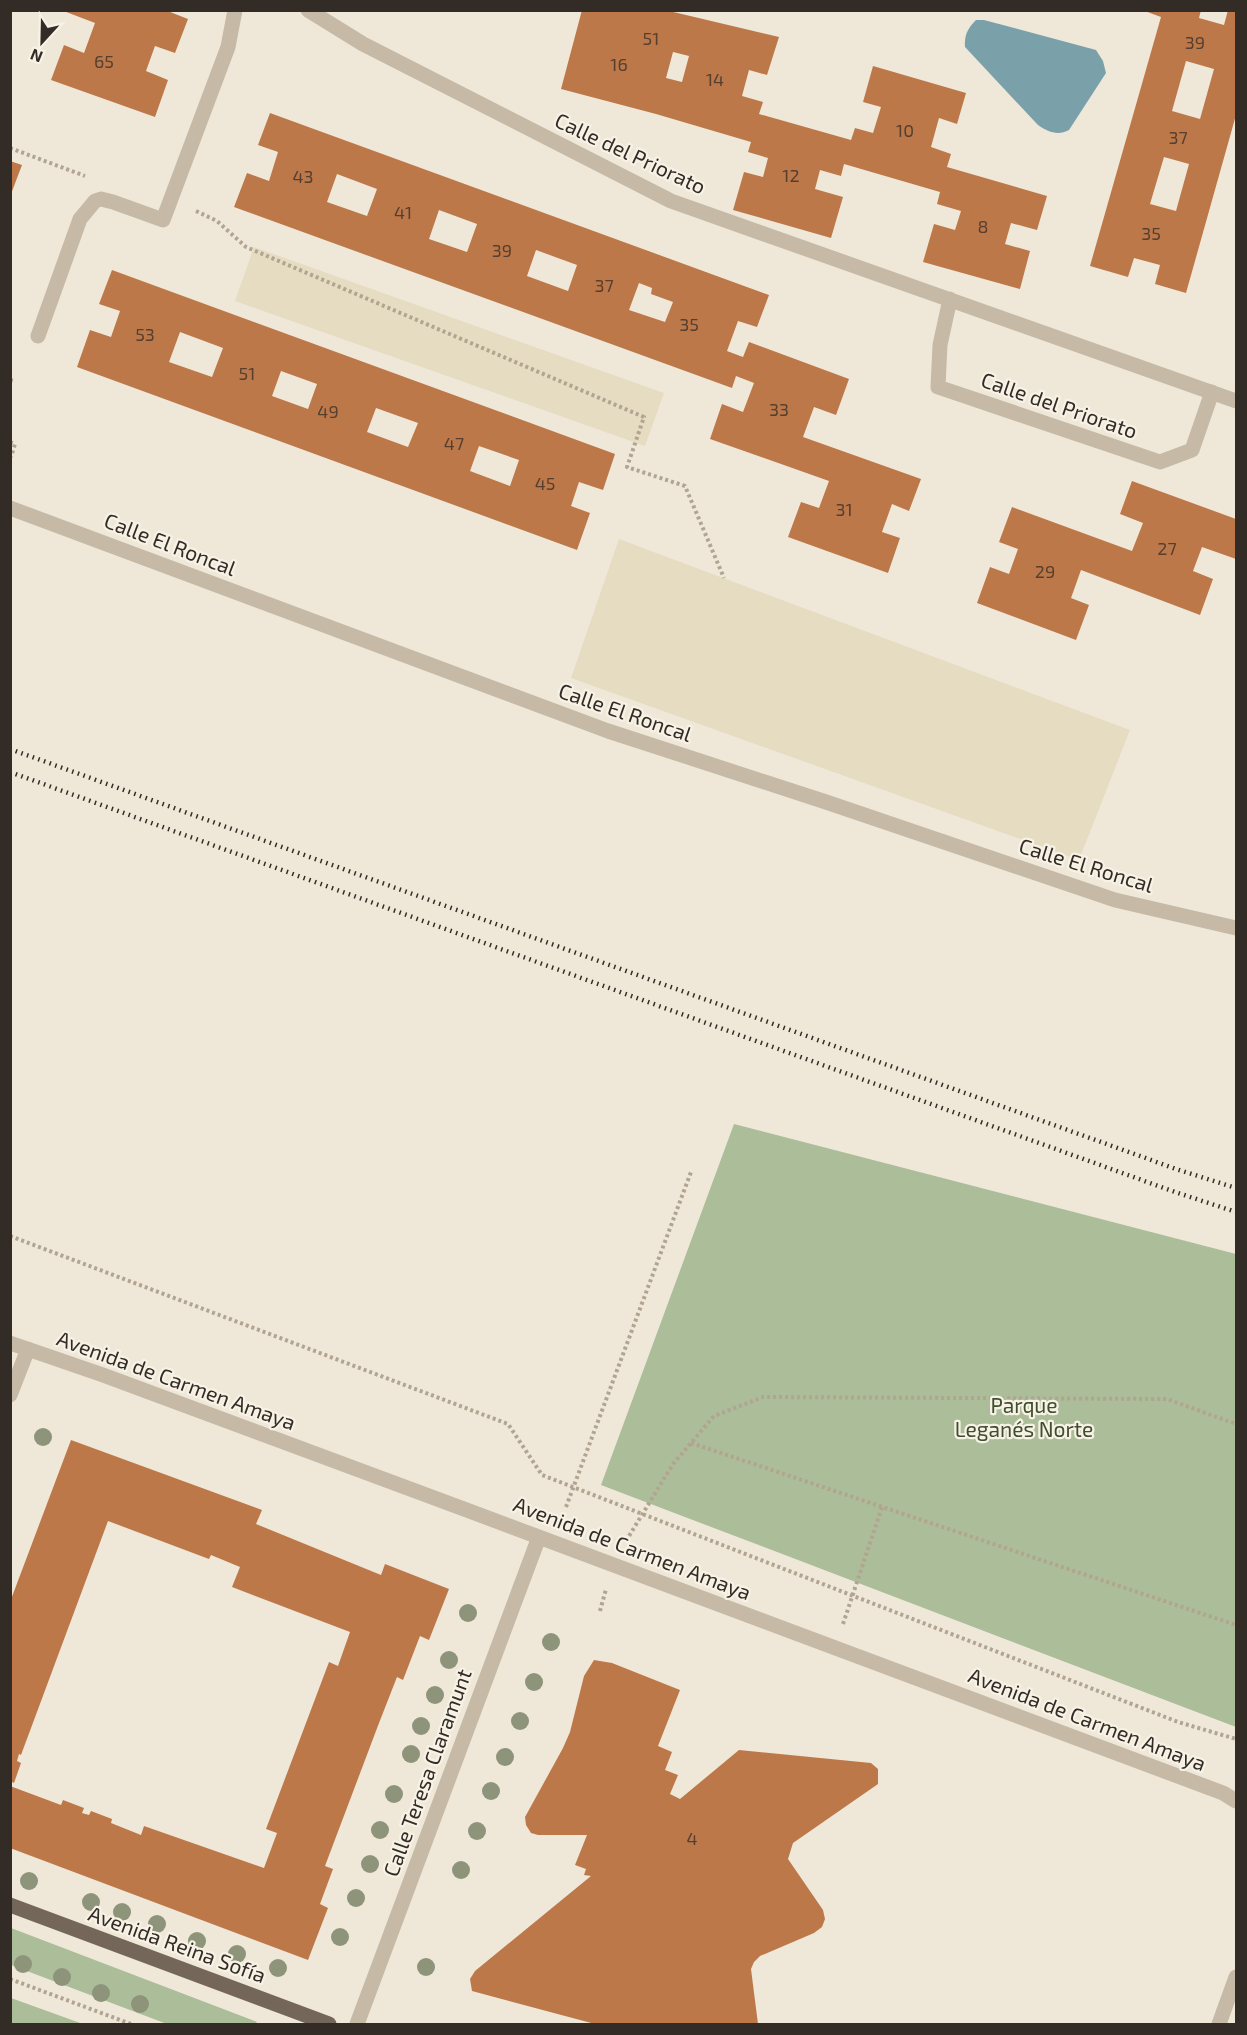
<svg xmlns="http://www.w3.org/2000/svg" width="1247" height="2035" viewBox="0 0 1247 2035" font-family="'Exo 2',sans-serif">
	<rect width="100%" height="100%" fill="#efe8d9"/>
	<path fill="#acbd9a" d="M734,1124L1236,1254V1727L601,1485Z
		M11,1928L257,2022L255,2024H167L11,1965Z
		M10,1998H11L83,2024H11Z"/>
	<path fill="#e6dcc1" d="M254,247L664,393L645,446L235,301Z
		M619,539L1130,730L1079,860L571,678Z"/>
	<path fill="#7aa0aa" d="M976,20H984L1096,50L1103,61L1106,73L1069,130C1058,136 1048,132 1038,125L965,47C964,35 968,28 976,20Z"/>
	<path fill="#bd7849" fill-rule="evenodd" d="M61,10H165L188,19L175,53L155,46L146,71L168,80L155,117L51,80L64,45L84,53L95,23Z
		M582,10H665L779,37L767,75L749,70L742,96L763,102L759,114L851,140L855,128L873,133L881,107L863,102L873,66L966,93L957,124L939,118L931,147L951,154L947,167L1047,196L1037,230L1011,223L1005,244L1030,251L1020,289L923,262L934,224L955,230L961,211L937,204L940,192L844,164L841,176L820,170L815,189L843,197L831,238L733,210L744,172L763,177L768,158L748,152L751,142L656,114L561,89ZM673,52L689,56L682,82L666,78Z
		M1142,10H1201L1199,18L1224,25L1228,10H1236V115L1186,293L1155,284L1160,265L1134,258L1128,277L1090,266L1161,17ZM1186,61L1214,69L1200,119L1172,111ZM1164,157L1189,164L1176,211L1150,204Z
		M270,113L769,295L757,327L738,321L727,351L743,357L749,342L849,379L836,415L814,407L803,437L921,479L909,511L892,504L882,532L900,538L888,573L788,537L801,502L819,508L829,481L710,439L722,404L743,412L754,383L736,376L732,388L234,207L247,173L269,181L278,152L258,145ZM337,174L377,189L367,216L327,202ZM439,210L477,224L467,252L429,239ZM536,250L577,265L568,291L527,276ZM639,283L652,288L651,294L673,302L665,322L629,310Z
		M10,161L22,165L11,194H10Z
		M112,270L615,454L603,490L579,482L571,506L590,513L577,550L77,367L90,330L111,337L120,311L99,304ZM180,332L223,348L212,377L169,362ZM281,371L317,384L308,409L272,396ZM376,408L418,423L408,447L367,432ZM479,446L519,460L510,486L470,471Z
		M1132,481L1236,519V559L1202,547L1193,571L1213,579L1200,615L1081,570L1071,598L1089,605L1076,640L977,603L990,567L1009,574L1018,549L999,542L1012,507L1132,551L1143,523L1120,514Z
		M71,1440L262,1510L256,1524L381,1575L385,1564L449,1589L429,1640L420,1636L403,1680L397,1677L379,1723L325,1866L333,1869L320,1904L328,1908L308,1960L10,1848V1786L61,1805L63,1800L84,1808L82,1813L89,1815L91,1811L112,1819L111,1823L141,1835L144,1826L264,1868L277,1833L266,1829L329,1662L338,1666L350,1632L232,1587L240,1567L211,1555L209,1559L108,1521L21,1755L19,1754L17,1761L21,1763L14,1783L10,1781V1602Z
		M594,1660L612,1663L680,1690L658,1746L672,1752L665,1770L678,1775L670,1794L680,1799L739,1750L871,1763L878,1769V1784L793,1843L788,1859L823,1910L825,1919L822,1927L814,1933L760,1956L754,1962L751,1969L758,2024H595L472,1991L470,1979L475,1971L591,1876L584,1875L586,1869L575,1865L587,1835H538L531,1833L526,1825L525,1817L563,1748L570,1732L584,1676Z"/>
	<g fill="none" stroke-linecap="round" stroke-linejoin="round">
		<path stroke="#b1a491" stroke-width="4" stroke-dasharray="3 3" stroke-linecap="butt" d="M10,148L85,176
			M196,211L217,221L246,247L644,417L627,467L685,486L724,578
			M10,380L13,381
			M10,442L15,444L11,457
			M10,1236L508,1424L542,1475L1178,1722L1236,1739
			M691,1443L1236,1625
			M566,1507L691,1172
			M626,1541L673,1464L714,1416L763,1397L1167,1399L1236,1424
			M600,1611L606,1589
			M843,1624L882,1507
			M10,1979L131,2024"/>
		<path stroke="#c6baa6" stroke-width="15" d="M308,10L363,44L671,201L1236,401
			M950,299L940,345L938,387L1160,462L1192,450L1212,392
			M38,336L80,219L95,201L101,199L113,202L163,220L228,47L235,10
			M10,508L608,731L826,802L1115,900L1236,928
			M10,1343L103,1375L464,1509L1223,1793L1236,1801
			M10,1395L28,1349
			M357,2024L539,1537
			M1219,2024L1236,1977"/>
		<path stroke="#746658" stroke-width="15" d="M10,1905L329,2024"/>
		<path stroke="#332c26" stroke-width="4.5" stroke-dasharray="1.5 4.5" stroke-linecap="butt" d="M10,749L1176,1169L1236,1188
			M10,772L1175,1192L1236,1212"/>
	</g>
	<g fill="#8d947a">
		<circle cx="43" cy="1437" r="9"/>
		<circle cx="468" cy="1613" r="9"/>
		<circle cx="551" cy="1642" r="9"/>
		<circle cx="449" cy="1660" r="9"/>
		<circle cx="534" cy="1682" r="9"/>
		<circle cx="435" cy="1695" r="9"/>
		<circle cx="520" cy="1721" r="9"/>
		<circle cx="421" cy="1726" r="9"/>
		<circle cx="411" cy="1754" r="9"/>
		<circle cx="505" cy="1757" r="9"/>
		<circle cx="491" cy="1791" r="9"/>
		<circle cx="394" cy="1794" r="9"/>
		<circle cx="380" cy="1830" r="9"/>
		<circle cx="477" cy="1831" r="9"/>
		<circle cx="370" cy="1864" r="9"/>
		<circle cx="461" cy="1870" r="9"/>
		<circle cx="29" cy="1881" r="9"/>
		<circle cx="356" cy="1898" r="9"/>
		<circle cx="91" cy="1902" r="9"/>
		<circle cx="122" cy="1912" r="9"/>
		<circle cx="157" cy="1924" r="9"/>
		<circle cx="340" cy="1937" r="9"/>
		<circle cx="197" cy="1941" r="9"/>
		<circle cx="237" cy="1954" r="9"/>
		<circle cx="23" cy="1964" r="9"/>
		<circle cx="426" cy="1967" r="9"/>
		<circle cx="278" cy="1968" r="9"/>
		<circle cx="62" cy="1977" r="9"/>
		<circle cx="101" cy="1993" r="9"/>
		<circle cx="140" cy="2004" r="9"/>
	</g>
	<g text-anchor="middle" stroke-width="4.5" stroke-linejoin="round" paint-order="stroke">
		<g font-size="18" fill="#563f2f">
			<text x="651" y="45">51</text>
			<text x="1195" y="49">39</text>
			<text x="104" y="68">65</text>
			<text x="619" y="71">16</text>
			<text x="715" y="86">14</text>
			<text x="905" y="137">10</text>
			<text x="1178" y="144">37</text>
			<text x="791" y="182">12</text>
			<text x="303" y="183">43</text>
			<text x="403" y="219">41</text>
			<text x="983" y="233">8</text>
			<text x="1151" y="240">35</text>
			<text x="502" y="257">39</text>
			<text x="604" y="292">37</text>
			<text x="689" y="331">35</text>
			<text x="145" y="341">53</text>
			<text x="247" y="380">51</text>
			<text x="779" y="416">33</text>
			<text x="328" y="418">49</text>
			<text x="454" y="450">47</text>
			<text x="545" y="490">45</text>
			<text x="844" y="516">31</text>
			<text x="1167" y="555">27</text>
			<text x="1045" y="578">29</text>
			<text x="692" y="1845">4</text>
		</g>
		<g font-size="21" fill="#332c26" stroke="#f7f2e5">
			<text transform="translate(630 154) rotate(25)" y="7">Calle del Priorato</text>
			<text transform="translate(1059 406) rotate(19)" y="7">Calle del Priorato</text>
			<text transform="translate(170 545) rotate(21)" y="7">Calle El Roncal</text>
			<text transform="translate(625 713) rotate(19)" y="7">Calle El Roncal</text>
			<text transform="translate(1086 866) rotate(17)" y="7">Calle El Roncal</text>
			<text transform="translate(176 1381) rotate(20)" y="7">Avenida de Carmen Amaya</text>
			<text transform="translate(632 1549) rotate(21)" y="7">Avenida de Carmen Amaya</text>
			<text transform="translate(1087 1720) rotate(21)" y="7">Avenida de Carmen Amaya</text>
			<text transform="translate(428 1773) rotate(-70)" y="7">Calle Teresa Claramunt</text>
			<text transform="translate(177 1945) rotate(20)" y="7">Avenida Reina Sofía</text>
		</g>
		<g font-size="21" fill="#3d4f2c" stroke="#f7f2e5">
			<text x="1024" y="1413">Parque<tspan x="1024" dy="24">Leganés Norte</tspan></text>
		</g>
	</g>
	<rect width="1247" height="2035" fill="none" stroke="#332c26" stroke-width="24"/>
	<g transform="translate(42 42) rotate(202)" stroke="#f7f2e5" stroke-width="4.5" paint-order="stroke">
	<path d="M0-4.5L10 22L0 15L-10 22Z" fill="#332c26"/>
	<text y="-9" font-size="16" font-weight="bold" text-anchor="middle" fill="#332c26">N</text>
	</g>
</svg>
